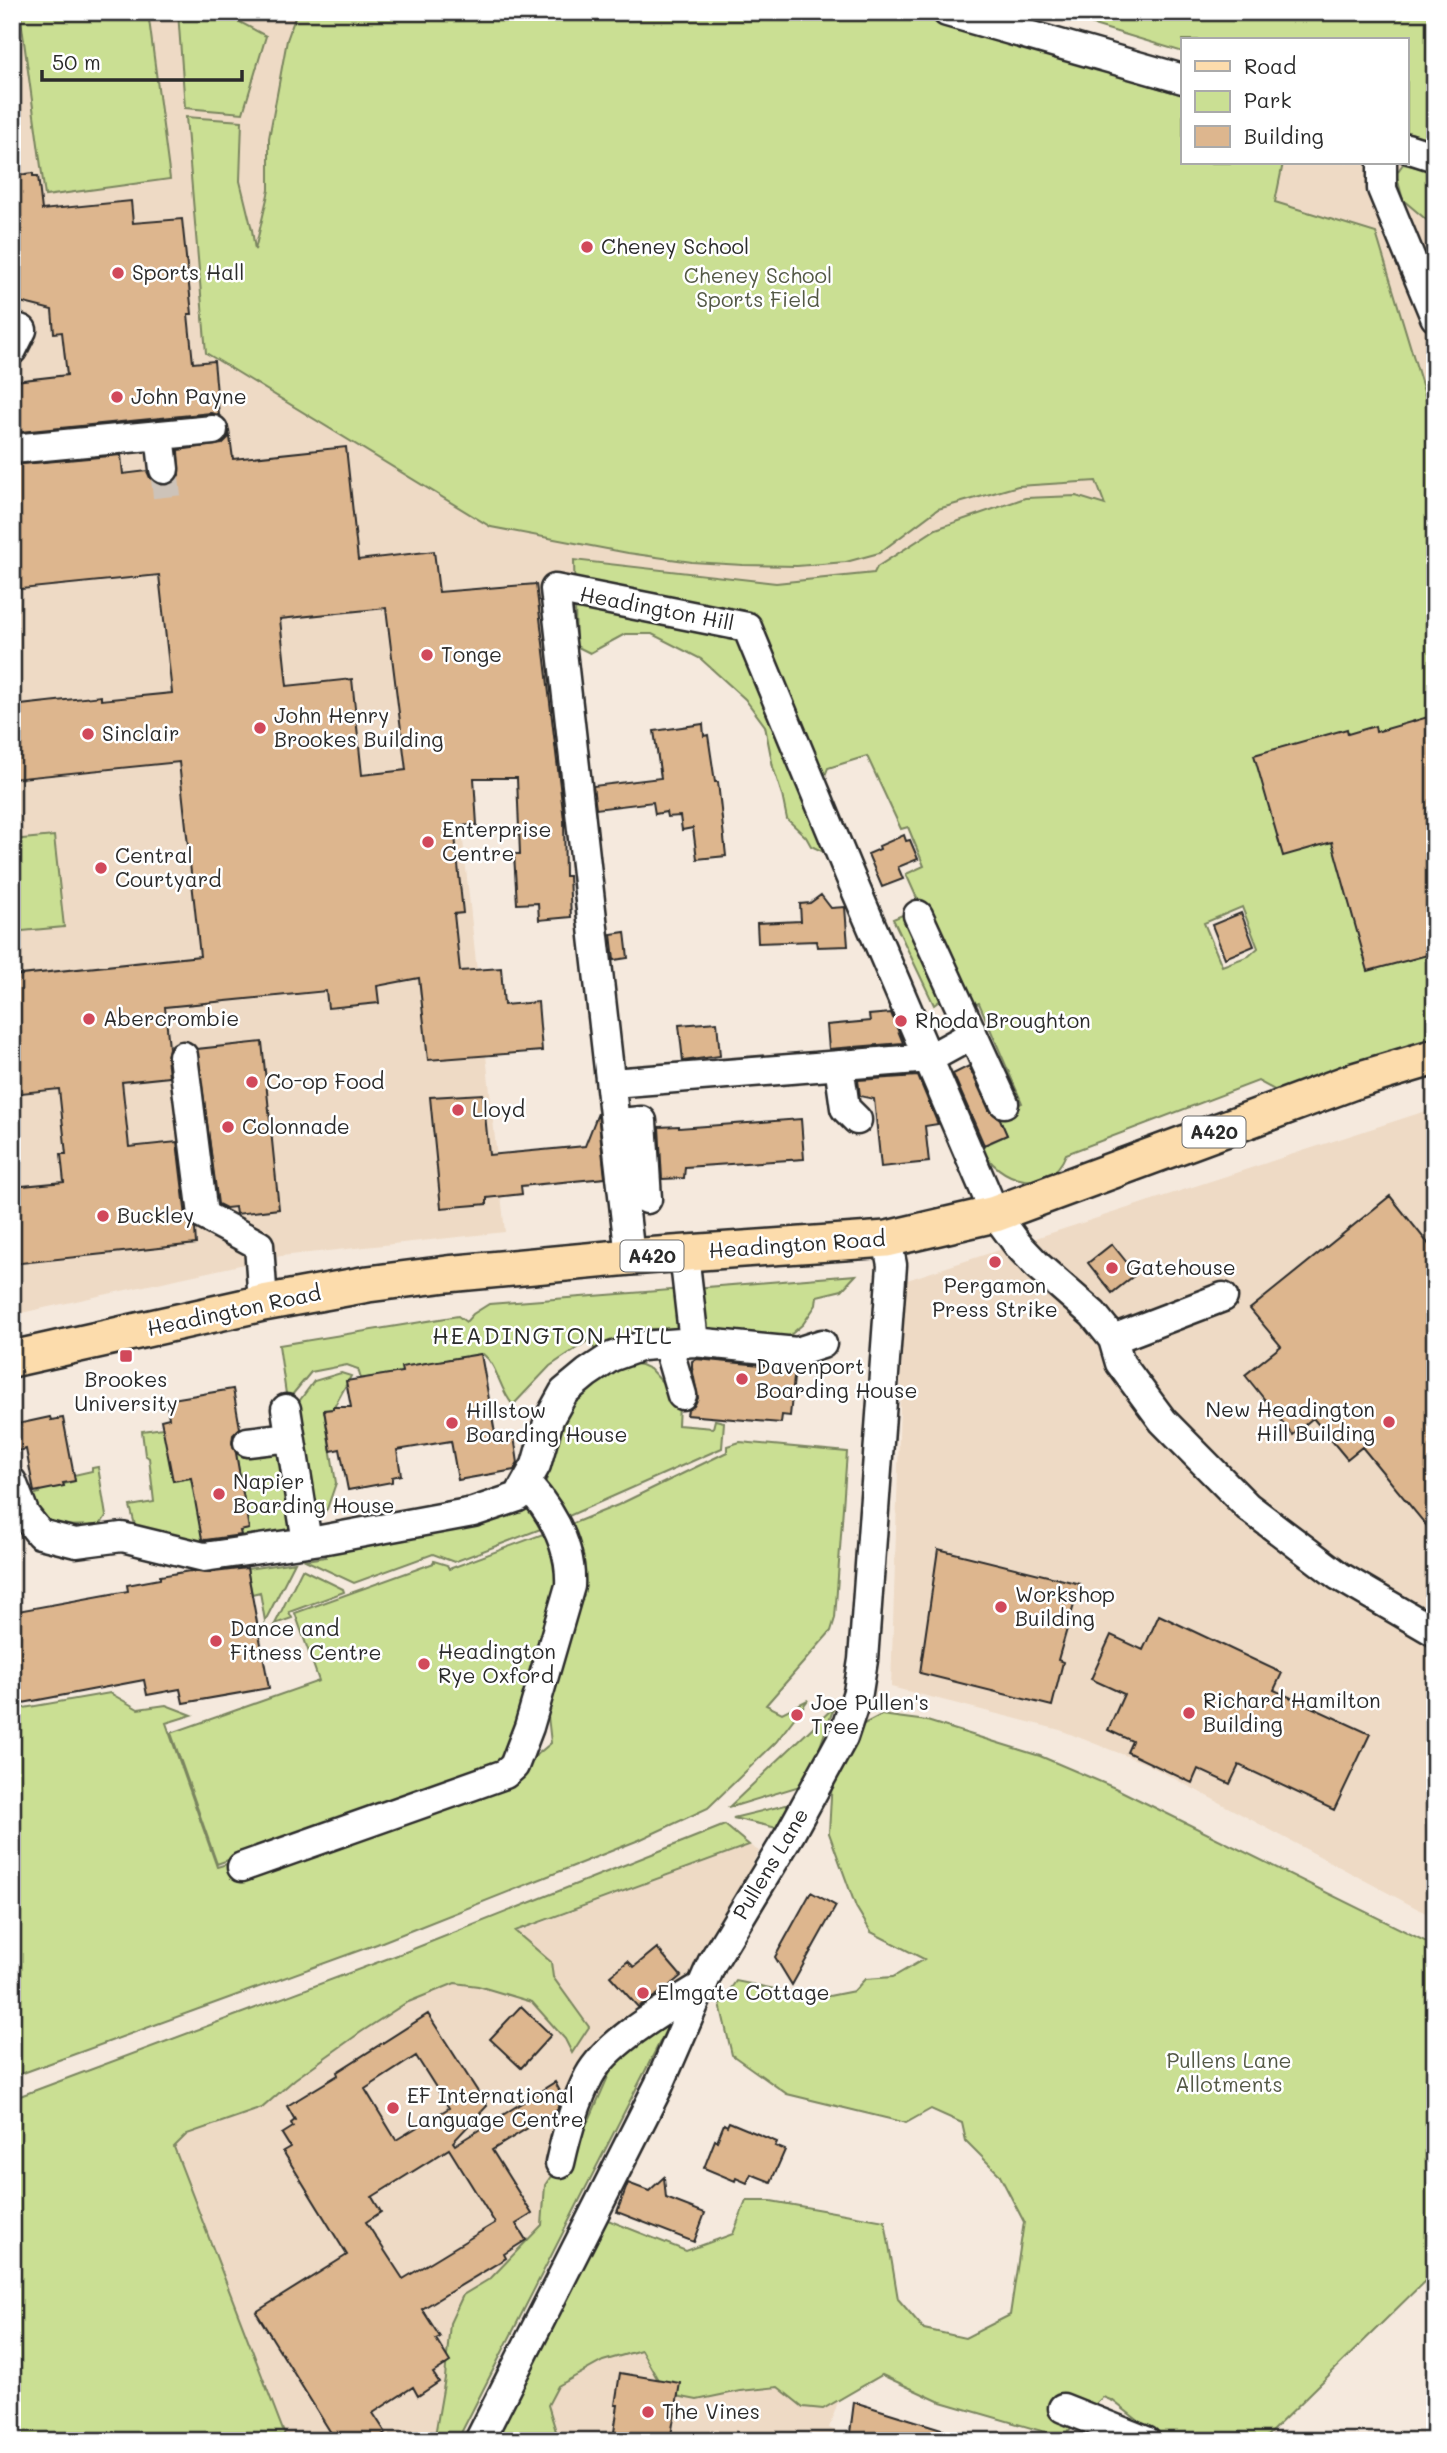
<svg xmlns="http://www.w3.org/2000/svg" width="1447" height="2453" viewBox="0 0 1447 2453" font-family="Mali,sans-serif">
	<rect width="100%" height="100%" fill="#f5e9dd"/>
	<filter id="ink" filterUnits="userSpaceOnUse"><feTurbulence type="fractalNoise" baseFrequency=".0143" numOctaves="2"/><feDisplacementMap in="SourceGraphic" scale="14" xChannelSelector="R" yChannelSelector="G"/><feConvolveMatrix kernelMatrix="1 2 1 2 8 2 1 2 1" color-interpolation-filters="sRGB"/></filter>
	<g filter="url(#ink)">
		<path fill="#eedac5" d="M12,12H903L1183,95V163H1399L1435,178V1042L1317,1078L1073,496L753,619L561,581L578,752L455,766L505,1232L281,1256L12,1315Z
			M1435,1108V1918L1147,1764L1060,1730L891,1687L904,1281Z
			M749,1845L759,1851L457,2441H12V2121Z
			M582,2257L853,2358L829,2428L847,2436L846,2441H492Z"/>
		<path fill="#cadf93" stroke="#7a855f" stroke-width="2" fill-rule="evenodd" d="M20,12H148L170,179L45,196Z
			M178,12H221L266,36L243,113L185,108Z
			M297,12H903L1183,95V163H1283L1275,202L1376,233L1435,428V1042L1278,1092L1258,1081L1066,1154C1049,1197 997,1182 981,1147L1007,1135L997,1113L1022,1103L979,1003L968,1007L964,1003L906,874L924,866L908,827L901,829L867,756L828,768L824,778L841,860L811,846L806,837L787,819L782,795L773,767L765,726L745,699L701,659L652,634H625L590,653L576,646L574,560L776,583L874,573L877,567L936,529L1025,498L1076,496L1105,505L1096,481L1018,486L938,509L879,553L846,562L797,566L743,565L692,562L628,553L491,527L206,353L186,117L242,121L240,181L252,230L255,250L269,190V138L287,40ZM1242,907L1258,948L1249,956L1222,966L1204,923Z
			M1060,12H1435V141L1407,132V40H1183V52L1074,19Z
			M1403,164L1435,171V227L1403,200L1396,174Z
			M54,836L64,927L12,932V840Z
			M907,913L946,996L934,1005L893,919Z
			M856,1275L842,1290L817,1296L816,1305L803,1324L788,1337L771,1340L699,1327L695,1288Z
			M683,1289L687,1329H635L597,1353L589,1340L550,1366L513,1405C499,1389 498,1366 483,1354L402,1367V1372L361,1379L358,1369L347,1365L311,1372L287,1401L279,1345L458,1316L466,1322L473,1314L489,1304Z
			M624,1362L641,1365L650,1369L664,1384L679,1405L678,1425L713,1428L715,1420L724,1422L722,1448L562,1519L543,1491L565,1419L578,1396Z
			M341,1373L351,1376L333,1409L324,1411L336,1483L327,1509L316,1522L292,1411L314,1381Z
			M163,1428L192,1444L222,1544L199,1546L135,1525L130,1506L154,1502L149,1458L145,1455L142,1431Z
			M740,1442L847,1452L835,1618L831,1631L766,1705L782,1713L808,1700L776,1742L708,1808L639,1840L377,1944L12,2077V1710L110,1693L138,1709L166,1705L192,1715L166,1723L217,1867L508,1779L551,1743L545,1689L564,1527L618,1505L727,1452V1446Z
			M276,1446L283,1448L297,1521L286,1537L233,1543L231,1532L249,1529L236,1454Z
			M98,1467L106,1516L100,1525L55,1526L41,1519L31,1496L39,1493L38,1491L75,1481L74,1475L92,1471V1468Z
			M533,1506L551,1525L454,1562L433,1554L354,1583L305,1560L326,1557L325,1549L459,1526Z
			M551,1531L560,1568L554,1618L505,1762L217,1864L171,1733L319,1681L295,1613L434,1563V1561L447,1565L449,1569Z
			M295,1562L265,1621L260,1592L252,1594L247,1569Z
			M302,1569L343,1589L344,1592L289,1612L292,1618L275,1624Z
			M834,1707L817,1755L800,1786L728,1808Z
			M881,1715L927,1721L1040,1756L1115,1788L1435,1946V2271L1262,2441H1219L1212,2438L1213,2441H1164L1113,2401L1103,2397L1062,2437L938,2401L882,2375L823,2409L803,2407L778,2387L740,2391L697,2400L666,2394L641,2350L603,2361L558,2386L548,2405L559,2441H492L603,2218L686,2251L733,2234L746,2201H771L885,2221L898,2299L924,2329L965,2338L1010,2315L1024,2222L999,2174L966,2141L962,2123L931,2109L906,2123L787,2094L732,2055L720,2004L736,1981L819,1998L854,1991L865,1979L893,1977L924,1959L871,1932L856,1907L829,1833L832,1779L858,1727Z
			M794,1803L777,1828L733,1818Z
			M725,1825L749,1845L515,1931L551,1962L553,1977L589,2027L572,2053L565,2039L532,2002L478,1986L455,1983L406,2003L361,2032L295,2079L262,2108L187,2134L174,2147L287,2441H12V2099L408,1951Z
			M668,2026L457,2441H434L445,2378L450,2323L463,2295L491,2278L542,2225L545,2185L590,2118L614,2063L640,2041Z"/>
		<path fill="#ddb68e" stroke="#2b2b2b" stroke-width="2" fill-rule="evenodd" d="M33,173V176H38L42,210L131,201L133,223L182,219L192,314H188L193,363L214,361L219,415L211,413L20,432L15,381L67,375L62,332L54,333L52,310L12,300V176Z
			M229,430L233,459L346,447L358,560L434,551L439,592L536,584L564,820L565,876H569L571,917L539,920L538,903L517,904L514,854H520L517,778H474L477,825L454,826L463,913L454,914L460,971L501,968L504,1005L538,1002L542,1051L428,1060L419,978L377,986L379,1003L328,1008L326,991L165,1007L169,1048L167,1057L169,1077L122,1082L129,1147L177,1142L186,1217L189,1224L195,1229L196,1244L12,1264V1187L64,1182L61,1154H66L59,1089L12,1094V976L200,956L179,762L12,779V706L101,696V700L172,693L159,575L12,590V465L121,455L123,474L147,471L150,478L157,484L167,485L174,482L179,475L178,450L222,444L228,438ZM386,608L406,770L362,775L352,679L287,686L280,619Z
			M1435,715V953L1368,971L1332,842L1283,856L1254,755L1347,729L1348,734L1375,726L1376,732Z
			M703,724L704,736L708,735L715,782H718L726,856L697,859L693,828L682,830L680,816L667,817L666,812L655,814L653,802L596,809L593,786L661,778L654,731Z
			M904,835L906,841L910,840L918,859L898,867L903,879L882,887L868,854L880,849L879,846Z
			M821,895L831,908L845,907L848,946L817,947L816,941L758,943L757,923L801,921L800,904L810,903Z
			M1241,913L1254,946L1225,958L1212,925Z
			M625,932L628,958L614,960L611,934Z
			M891,1013L903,1043L829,1049L827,1025L870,1021L869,1015Z
			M717,1022L720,1056L683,1061L679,1025Z
			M262,1042L279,1209L236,1214L235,1207L226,1208L218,1204L197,1049Z
			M969,1066L989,1110L1000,1119L1007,1135L984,1145L953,1074Z
			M918,1076L938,1124L925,1126L929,1162L881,1167L874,1099L860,1096L858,1080Z
			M483,1094L489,1155L585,1146L598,1113L605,1178L521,1186L522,1194L487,1198V1204L441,1208L430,1097Z
			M801,1119L804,1159L685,1167L684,1178L662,1179L659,1127L679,1126V1128Z
			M1390,1196L1435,1252V1536L1362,1447L1347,1459L1313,1418L1293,1435L1245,1375L1281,1346L1250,1309Z
			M1112,1244L1136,1274L1112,1293L1088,1263Z
			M481,1354L496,1439L514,1436L518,1463L514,1470L458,1480L451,1441L397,1450L401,1475L392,1477V1482L348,1490L340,1449L331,1451L324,1410L333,1409V1407H351L346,1381L402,1372L401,1367Z
			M696,1359L795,1368L790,1416L782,1415L781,1423L687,1415L688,1410L694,1406L698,1398L692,1368V1361Z
			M233,1389L240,1428L233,1435L232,1443L236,1453L249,1529L240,1531L241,1535L205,1540L202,1539L191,1478L173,1481L161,1420L169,1418L166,1400Z
			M50,1417L51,1420L63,1418L75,1481L63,1483L64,1486L34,1492L26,1449L18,1451L13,1425Z
			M938,1549L1080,1584L1058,1660L1063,1662L1052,1706L920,1673Z
			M247,1568L269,1688L183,1703L180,1689L147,1695L144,1680L12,1705V1612L128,1591L127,1585L160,1579V1576L190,1571L206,1573Z
			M1159,1615L1282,1673L1274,1690L1370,1734L1334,1810L1239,1765L1230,1784L1198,1769L1192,1783L1127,1752L1132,1741L1108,1730L1124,1694L1091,1679L1111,1635L1143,1650Z
			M811,1892L836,1906L792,1985L775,1957Z
			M657,1948L681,1976L663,1991L638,2007L610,1976L628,1961L634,1967Z
			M521,2006L551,2035L521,2068L490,2039Z
			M428,2014L487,2106L453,2142L455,2145L555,2082L562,2095L557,2110L492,2150L532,2214L516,2224L526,2240L504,2254L506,2258L422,2309L440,2337L436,2339L450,2362L433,2373L439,2382L418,2396L413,2387L373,2413L386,2433L374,2441H336L256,2312L347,2255L283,2151L290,2147L282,2134L293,2127L291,2123L295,2120L287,2106L338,2075L337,2072ZM416,2056L449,2108L396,2140L365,2089ZM449,2149L495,2223L403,2279L366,2222L381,2212L372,2197Z
			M729,2122L777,2142L775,2146L785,2150L771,2182L751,2174L747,2183L736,2178L735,2181L704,2168L715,2140L717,2141L724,2124L727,2126Z
			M664,2177L666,2198L705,2213L694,2242L617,2212L628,2183L649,2191Z
			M620,2373L680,2383L670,2441H619L620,2434L614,2432L618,2405H615Z
			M854,2402L964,2436L963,2441H849Z"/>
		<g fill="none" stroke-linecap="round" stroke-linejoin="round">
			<path stroke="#cdc3b9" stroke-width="28" stroke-dasharray="28 14" stroke-linecap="butt" d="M164,469L167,497"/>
			<defs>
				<path id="minor" d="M947,12L1183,79
					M1407,148L1435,157
					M1382,163V189L1435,317
					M12,326L22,330L12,350
					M160,435L164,469
					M12,449L213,430
					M918,915L1004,1103
					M183,1056L203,1215L259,1245L263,1303
					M839,1065L845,1108L857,1120
					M612,1083L930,1058L972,1035
					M617,1123L642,1121L647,1199
					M684,1254L694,1342
					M630,1257C607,1034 578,812 555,589L747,627L850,876L995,1214L1018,1245L1038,1266L1093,1314L1113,1339L1120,1363L1163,1421L1248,1507L1339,1576L1435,1632
					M1113,1339L1223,1297
					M667,1344L682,1395
					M286,1409L307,1542
					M248,1442L290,1437
					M12,1482L25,1515L40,1534L76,1543L122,1537L204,1557L321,1540L473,1512L518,1497L536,1465L549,1419L564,1392L587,1373L611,1357L642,1346L694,1342L797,1352L822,1344
					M242,1867L505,1774L514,1766L529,1727L570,1586C572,1546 552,1512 527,1484
					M560,2163C566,2136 576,2101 589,2076C608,2041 666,2009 699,1988
					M1063,2408L1146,2441
					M479,2441L659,2085L712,1963L790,1834L843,1737L858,1692L863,1660L892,1265L887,1239"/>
				<path id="major" d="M12,1359L263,1303L368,1284L447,1274L630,1257L887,1239L995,1214L1354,1081L1435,1057"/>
			</defs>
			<use href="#minor" stroke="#2b2b2b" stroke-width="33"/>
			<use href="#major" stroke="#2b2b2b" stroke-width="40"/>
			<use href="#minor" stroke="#fff" stroke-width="28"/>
			<use href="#major" stroke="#fcdcac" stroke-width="35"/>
		</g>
	</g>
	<g fill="#d1495b" stroke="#fff" stroke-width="2.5">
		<circle cx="587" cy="247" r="7"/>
		<circle cx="118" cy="273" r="7"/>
		<circle cx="117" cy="397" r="7"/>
		<circle cx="427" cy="655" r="7"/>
		<circle cx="260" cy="728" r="7"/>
		<circle cx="88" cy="734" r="7"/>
		<circle cx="428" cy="842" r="7"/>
		<circle cx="101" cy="868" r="7"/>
		<circle cx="89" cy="1019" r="7"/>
		<circle cx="901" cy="1021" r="7"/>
		<circle cx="252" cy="1082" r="7"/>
		<circle cx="458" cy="1110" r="7"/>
		<circle cx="228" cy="1127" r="7"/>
		<circle cx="103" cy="1216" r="7"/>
		<circle cx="995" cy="1262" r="7"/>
		<circle cx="1112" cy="1268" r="7"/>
		<rect x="119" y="1349" width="14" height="14" rx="3.5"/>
		<circle cx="742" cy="1379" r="7"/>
		<circle cx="1389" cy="1422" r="7"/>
		<circle cx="452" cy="1423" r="7"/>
		<circle cx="219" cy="1494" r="7"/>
		<circle cx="1001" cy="1607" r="7"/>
		<circle cx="216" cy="1641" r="7"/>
		<circle cx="424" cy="1664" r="7"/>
		<circle cx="1189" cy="1713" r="7"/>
		<circle cx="797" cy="1715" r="7"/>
		<circle cx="643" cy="1993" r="7"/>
		<circle cx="393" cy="2108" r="7"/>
		<circle cx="648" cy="2412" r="7"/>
	</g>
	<g text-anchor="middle" stroke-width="5" stroke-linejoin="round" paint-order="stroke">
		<g fill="#fff" stroke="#6b6b6b" stroke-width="2">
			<rect x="1182.5" y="1116.5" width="63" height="31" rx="5"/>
			<rect x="620.5" y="1240.5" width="63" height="31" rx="5"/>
		</g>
		<g font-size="19" font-weight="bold" fill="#2b2b2b">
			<text x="1214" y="1139">A420</text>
			<text x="652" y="1263">A420</text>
		</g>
		<g font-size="21" fill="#2b2b2b" stroke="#fff" text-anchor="start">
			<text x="601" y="254">Cheney School</text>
			<text x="132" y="280">Sports Hall</text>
			<text x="131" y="404">John Payne</text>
			<text x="441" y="662">Tonge</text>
			<text x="274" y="723">John Henry<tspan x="274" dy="24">Brookes Building</tspan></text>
			<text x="102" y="741">Sinclair</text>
			<text x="442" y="837">Enterprise<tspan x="442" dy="24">Centre</tspan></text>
			<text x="115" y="863">Central<tspan x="115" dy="24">Courtyard</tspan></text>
			<text x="103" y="1026">Abercrombie</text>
			<text x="915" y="1028">Rhoda Broughton</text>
			<text x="266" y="1089">Co-op Food</text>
			<text x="472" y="1117">Lloyd</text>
			<text x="242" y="1134">Colonnade</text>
			<text x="117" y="1223">Buckley</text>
			<text x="1126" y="1275">Gatehouse</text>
			<text x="995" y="1293" text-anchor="middle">Pergamon<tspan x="995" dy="24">Press Strike</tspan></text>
			<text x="756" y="1374">Davenport<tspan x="756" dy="24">Boarding House</tspan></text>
			<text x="126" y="1387" text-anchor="middle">Brookes<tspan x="126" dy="24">University</tspan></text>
			<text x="1375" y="1417" text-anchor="end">New Headington<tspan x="1375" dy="24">Hill Building</tspan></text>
			<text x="466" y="1418">Hillstow<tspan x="466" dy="24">Boarding House</tspan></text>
			<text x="233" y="1489">Napier<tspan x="233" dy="24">Boarding House</tspan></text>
			<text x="1015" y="1602">Workshop<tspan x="1015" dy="24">Building</tspan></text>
			<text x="230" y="1636">Dance and<tspan x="230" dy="24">Fitness Centre</tspan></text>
			<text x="438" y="1659">Headington<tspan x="438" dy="24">Rye Oxford</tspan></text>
			<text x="1203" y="1708">Richard Hamilton<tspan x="1203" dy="24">Building</tspan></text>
			<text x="811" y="1710">Joe Pullen's<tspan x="811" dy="24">Tree</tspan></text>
			<text x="657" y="2000">Elmgate Cottage</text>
			<text x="407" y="2103">EF International<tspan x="407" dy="24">Language Centre</tspan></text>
			<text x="662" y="2419">The Vines</text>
		</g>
		<g font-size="21" fill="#535845" stroke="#fff">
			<text x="758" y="283">Cheney School<tspan x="758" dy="24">Sports Field</tspan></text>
			<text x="1229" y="2068">Pullens Lane<tspan x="1229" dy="24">Allotments</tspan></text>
		</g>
		<g font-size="21" fill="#2b2b2b" stroke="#fff">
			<text transform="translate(657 609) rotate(11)" y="7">Headington Hill</text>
			<text transform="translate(797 1245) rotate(-4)" y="7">Headington Road</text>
			<text transform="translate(234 1311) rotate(-12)" y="7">Headington Road</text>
			<text transform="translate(771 1864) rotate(-59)" y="7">Pullens Lane</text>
		</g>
		<g font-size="23" letter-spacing="2" fill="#2b2b2b" stroke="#fff">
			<text x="553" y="1344">HEADINGTON HILL</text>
		</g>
	</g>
	<rect width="1447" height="2453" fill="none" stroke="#fff" stroke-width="42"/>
	<rect x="21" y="21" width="1405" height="2411" fill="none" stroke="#2b2b2b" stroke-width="2.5" filter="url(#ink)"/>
	<rect x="1181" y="38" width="228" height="126" fill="#ffffff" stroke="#aaaaaa" stroke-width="2"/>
	<rect x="1195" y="61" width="35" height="10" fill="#fcdcac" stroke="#aaaaaa" stroke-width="2"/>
	<text x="1244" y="74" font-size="21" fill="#2b2b2b">Road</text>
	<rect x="1195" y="91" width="35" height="21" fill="#cadf93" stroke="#aaaaaa" stroke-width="2"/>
	<text x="1244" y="108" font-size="21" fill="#2b2b2b">Park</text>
	<rect x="1195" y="126" width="35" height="21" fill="#ddb68e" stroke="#aaaaaa" stroke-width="2"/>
	<text x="1244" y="144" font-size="21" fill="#2b2b2b">Building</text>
	<path d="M42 70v10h200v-10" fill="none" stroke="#2b2b2b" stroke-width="3.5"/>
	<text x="52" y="70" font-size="21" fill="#2b2b2b" stroke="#ffffff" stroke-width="5" paint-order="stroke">50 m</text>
</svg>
